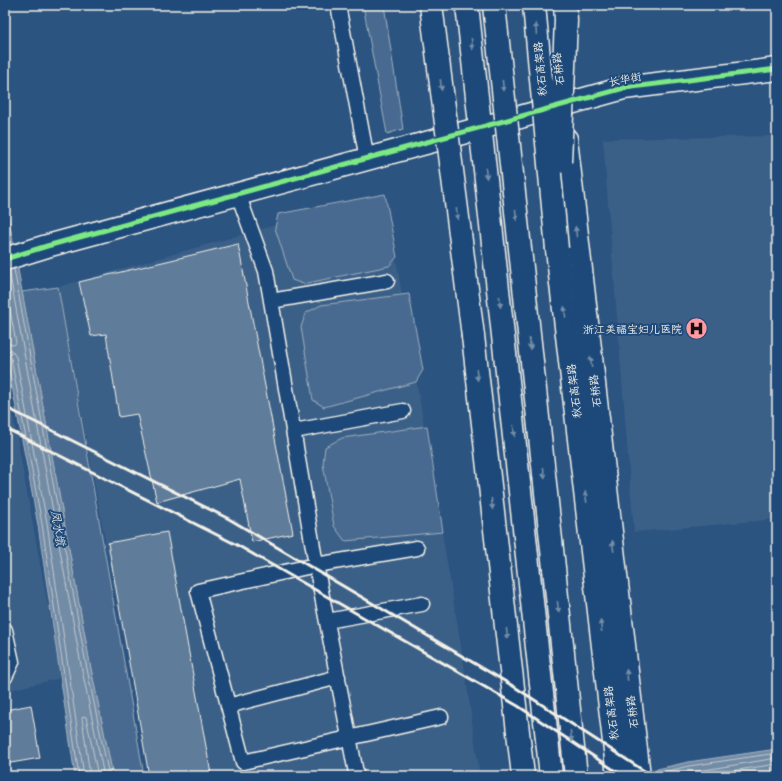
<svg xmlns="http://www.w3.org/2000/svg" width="782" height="781" viewBox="0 0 782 781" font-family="'Gochi Hand','LXGW WenKai TC',sans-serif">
	<rect width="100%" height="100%" fill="#2c5481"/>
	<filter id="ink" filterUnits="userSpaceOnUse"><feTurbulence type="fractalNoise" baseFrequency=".025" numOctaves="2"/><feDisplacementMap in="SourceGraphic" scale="8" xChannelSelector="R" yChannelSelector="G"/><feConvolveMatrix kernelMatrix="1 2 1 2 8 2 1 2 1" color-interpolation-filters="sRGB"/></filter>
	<g filter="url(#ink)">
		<path fill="#3b6088" d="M777,136V519L634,532L603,139Z
			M385,194L463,658L479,771L460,776H149L58,287Z
			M5,372L61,678L5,691Z"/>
		<path fill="#496b90" stroke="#9eaebc" d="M363,5H384L403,129L387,134Z
			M385,194L397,257L389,266L303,284L292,280L275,228L278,214Z
			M58,287L144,776H113L90,664L22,292Z
			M409,294L423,370L416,382L324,407L313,400L301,327L306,313L321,305Z
			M427,426L443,532L345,541L334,526L323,464L325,447L342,438Z"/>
		<path fill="#738ca6" stroke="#a7b4c0" d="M5,198L90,664L113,776H75L38,525L5,349Z
			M777,749V776H627L688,762Z"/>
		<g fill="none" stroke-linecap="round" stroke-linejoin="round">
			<path stroke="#c0c9ce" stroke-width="1" d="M14,269L86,664L109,776
				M9,270L81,665L104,776
				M5,282L16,343L14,345L5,343
				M5,349L12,351L16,357L47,523L84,776
				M5,354L9,355L11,358L42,524L79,776
				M651,775L689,766L777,753
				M90,776L82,718L84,716L86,717L98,776
				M668,776L777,758
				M698,776L777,764"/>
		</g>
		<path fill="#5e7b9a" stroke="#f4f1e8" d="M238,244L293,533L252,542L240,479L157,502L137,414L119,417L106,334L91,336L79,282Z
			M167,532L211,774L195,776H149L108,543Z
			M31,705L40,758L5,764V710Z"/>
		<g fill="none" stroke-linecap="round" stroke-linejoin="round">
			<defs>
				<path id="lane" d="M338,5L367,159
					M238,194L266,271L316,565L356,773
					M271,301L387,281
					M294,431L403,411
					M417,548L316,565L198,591L243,762L441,717
					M327,621L422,604
					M5,630L12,662L5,677
					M228,706L338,677"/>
				<path id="street" d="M5,259L47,246L481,128"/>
				<path id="secondary" d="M481,128L624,88L777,69"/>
				<path id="primary" d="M467,5L551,776
					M551,5L558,69
					M566,139L639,776"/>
				<path id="highway" d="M557,249L618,776
					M473,336L523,776
					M554,568L576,776"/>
			</defs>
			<use href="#lane" stroke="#f4f1e8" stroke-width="17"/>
			<use href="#street" stroke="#f4f1e8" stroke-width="25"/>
			<use href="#secondary" stroke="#f4f1e8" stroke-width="25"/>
			<use href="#primary" stroke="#f4f1e8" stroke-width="25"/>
			<use href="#highway" stroke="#f4f1e8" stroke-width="25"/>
			<use href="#lane" stroke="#1f4a7a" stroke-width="14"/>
			<use href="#street" stroke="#1f4a7a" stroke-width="22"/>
			<use href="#secondary" stroke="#1f4a7a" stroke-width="22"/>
			<use href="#primary" stroke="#1f4a7a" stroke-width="22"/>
			<use href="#highway" stroke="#1f4a7a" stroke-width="22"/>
			<path stroke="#f4f1e8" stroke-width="3" d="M5,407L229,519L513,686L652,776
				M5,428L237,545L518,706L623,776"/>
			<defs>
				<path id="highway-bridge" d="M431,5L473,336
					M494,5L554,568
					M534,5L557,249
					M560,162L566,20L565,5"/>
			</defs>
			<use href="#highway-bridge" stroke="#f4f1e8" stroke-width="25" stroke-linecap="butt"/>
			<use href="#highway-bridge" stroke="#1f4a7a" stroke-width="22"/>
			<defs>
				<path id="cycleway" d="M5,259L47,246L624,88L777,69"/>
			</defs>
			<use href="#cycleway" stroke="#1f4a7a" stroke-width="8"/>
			<use href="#cycleway" stroke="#7ce984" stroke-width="5"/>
		</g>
		<defs><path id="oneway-solid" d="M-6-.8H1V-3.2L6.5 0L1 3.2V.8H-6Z"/></defs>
		<g fill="#748da6">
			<use href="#oneway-solid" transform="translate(536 29) rotate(-95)"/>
			<use href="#oneway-solid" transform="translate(472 44) rotate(84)"/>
			<use href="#oneway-solid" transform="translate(441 85) rotate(83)"/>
			<use href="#oneway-solid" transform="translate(503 86) rotate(84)"/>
			<use href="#oneway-solid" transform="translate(486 173) rotate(84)"/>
			<use href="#oneway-solid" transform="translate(457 214) rotate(83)"/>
			<use href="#oneway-solid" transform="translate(516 215) rotate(84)"/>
			<use href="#oneway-solid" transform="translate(576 232) rotate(-97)"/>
			<use href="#oneway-solid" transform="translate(500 302) rotate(84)"/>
			<use href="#oneway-solid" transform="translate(565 312) rotate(-97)"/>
			<use href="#oneway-solid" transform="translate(530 344) rotate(84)"/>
			<use href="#oneway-solid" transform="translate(591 362) rotate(-97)"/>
			<use href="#oneway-solid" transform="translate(477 375) rotate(83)"/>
			<use href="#oneway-solid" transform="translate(514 431) rotate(84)"/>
			<use href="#oneway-solid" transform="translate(544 473) rotate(84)"/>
			<use href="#oneway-solid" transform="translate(586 497) rotate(-97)"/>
			<use href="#oneway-solid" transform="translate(492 504) rotate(84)"/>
			<use href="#oneway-solid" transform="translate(613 546) rotate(-97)"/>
			<use href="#oneway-solid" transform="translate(558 607) rotate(84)"/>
			<use href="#oneway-solid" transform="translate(601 626) rotate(-97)"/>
			<use href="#oneway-solid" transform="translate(507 634) rotate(84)"/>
			<use href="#oneway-solid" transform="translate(627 675) rotate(-97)"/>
			<use href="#oneway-solid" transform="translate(571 736) rotate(84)"/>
		</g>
	</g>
	<defs>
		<symbol id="hospital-disc" viewBox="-11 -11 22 22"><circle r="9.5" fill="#ff9aa2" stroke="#1f4a7a"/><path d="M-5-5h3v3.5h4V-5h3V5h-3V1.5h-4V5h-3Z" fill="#111"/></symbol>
	</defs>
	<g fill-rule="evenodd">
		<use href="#hospital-disc" x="684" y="316" width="25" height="25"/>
	</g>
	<g text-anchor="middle" stroke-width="4" stroke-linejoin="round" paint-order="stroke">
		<g font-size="11" fill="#f4f1e8" stroke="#1f4a7a">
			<text transform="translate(540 69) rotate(-95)" y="4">秋石高架路</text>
			<text transform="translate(558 69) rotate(-97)" y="4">石桥路</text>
			<text transform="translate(625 79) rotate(-11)" y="4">长华街</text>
			<text transform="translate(574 391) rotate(-97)" y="4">秋石高架路</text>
			<text transform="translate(595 391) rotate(-97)" y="4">石桥路</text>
			<text transform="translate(632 712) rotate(-97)" y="4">石桥路</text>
			<text transform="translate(611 713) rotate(-97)" y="4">秋石高架路</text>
		</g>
		<g font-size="11" fill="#f4f1e8" stroke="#1f4a7a" text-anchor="end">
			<text x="682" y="333">浙江美福宝妇儿医院</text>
		</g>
		<g font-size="12" font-style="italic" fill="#dadddb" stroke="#1f4a7a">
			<text transform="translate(58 528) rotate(80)" y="4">凤水墩</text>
		</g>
	</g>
	<rect width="782" height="781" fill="none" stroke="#1f4a7a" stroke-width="20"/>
	<rect x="10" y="10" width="762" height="761" fill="none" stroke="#f4f1e8" stroke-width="1.5" filter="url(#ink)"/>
</svg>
